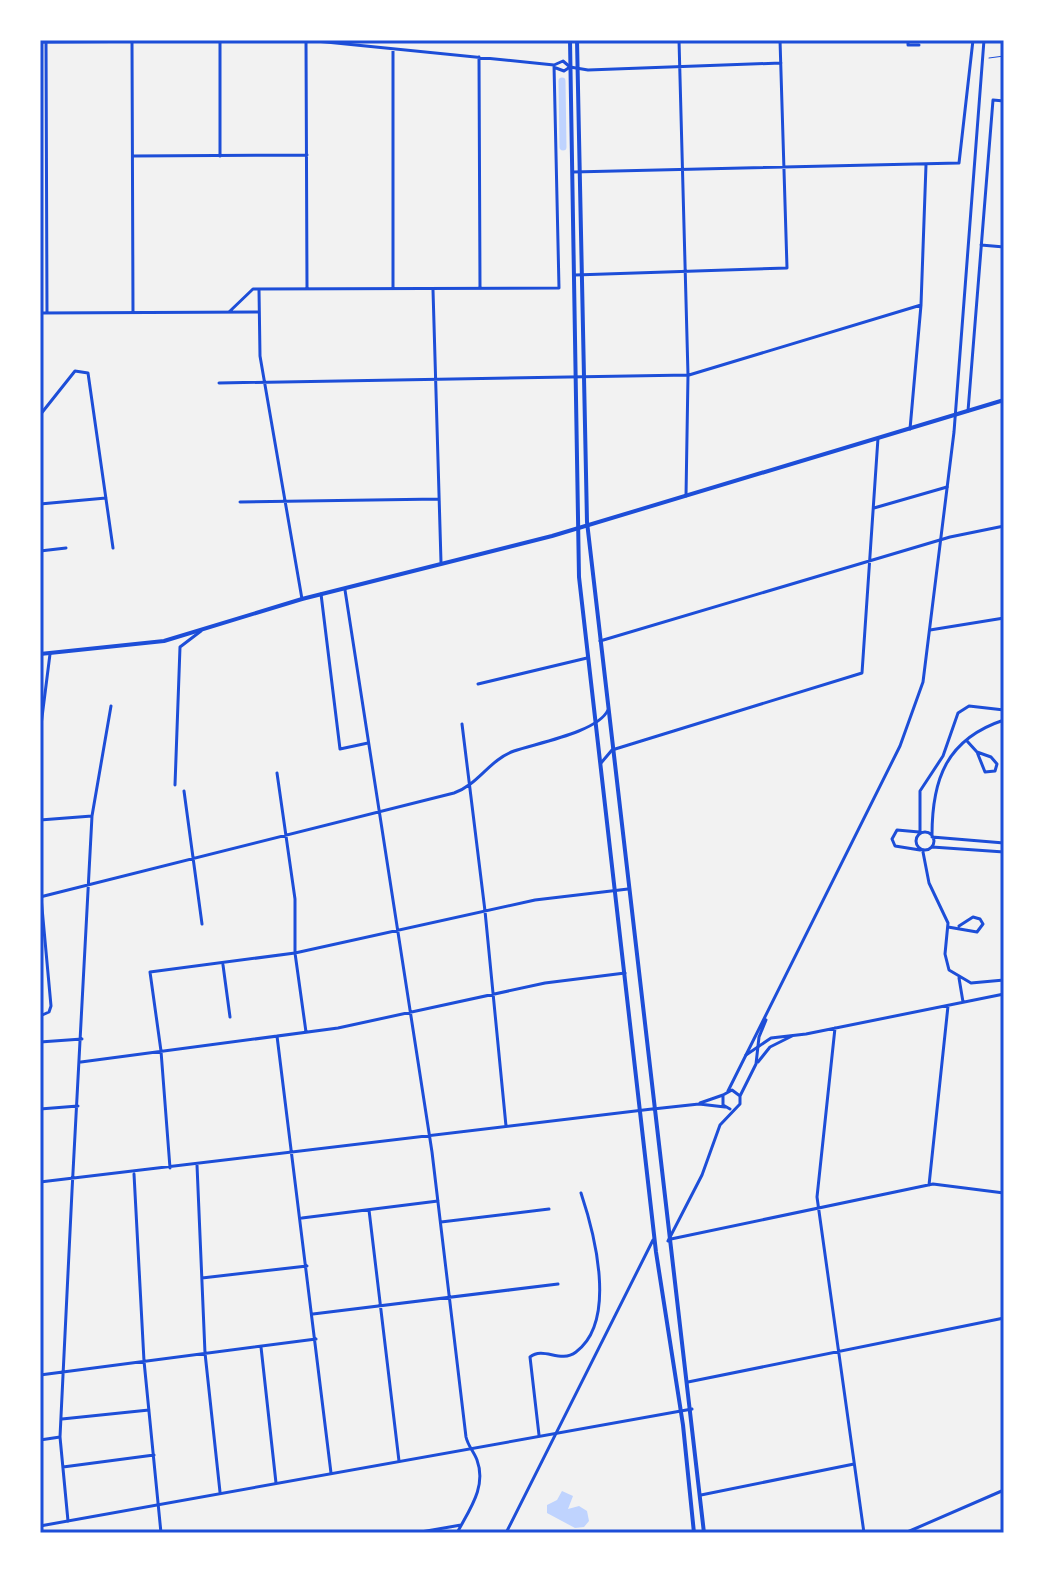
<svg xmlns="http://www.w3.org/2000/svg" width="1044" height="1573" viewBox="0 0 1044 1573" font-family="'Public Sans',sans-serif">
	<rect width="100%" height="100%" fill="#f2f2f2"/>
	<path fill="#bfd3fe" d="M562,1491L573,1496L568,1509L579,1506L587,1511L589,1521L584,1527L575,1528L547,1513V1505L557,1500Z"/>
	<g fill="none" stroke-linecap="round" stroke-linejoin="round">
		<path stroke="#bfd3fe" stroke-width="7" d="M562,81L563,147"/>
		<path stroke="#1d4ed8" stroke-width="1" d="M989,58L1004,56"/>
		<path stroke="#1d4ed8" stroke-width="3" d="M46,40L47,313
			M306,40L307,288
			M679,40L688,375L686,496
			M908,40V45H919
			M220,41V156
			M40,42L306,40L554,65L563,61L570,67L588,70L781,63
			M132,42L133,312
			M479,57L480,288
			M556,68L564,71L570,67
			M133,156L307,155
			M573,172L959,163L973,40
			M981,245L1004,247
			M575,275L787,268L780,40
			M393,288V49
			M259,290L260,356L302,599
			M433,290L441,562
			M229,312L253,289L559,288L554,65
			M40,313L259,312
			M219,383L689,375L921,305
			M968,411L993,100L1004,101
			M40,415L75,371L88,373L113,548
			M910,429L921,305L926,165
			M240,502L439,499
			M40,504L106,498
			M874,508L947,487
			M40,551L66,548
			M345,590L432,1152L466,1437C468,1446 474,1452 477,1460C487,1487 469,1510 457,1533
			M321,594L340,749L368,743
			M930,630L1004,618
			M600,641L950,537L1004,526
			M478,684L587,658
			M462,724L485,911L506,1126
			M40,733L50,654
			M967,741L977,752L985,772L995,771L997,764L991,757L977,752
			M601,763L612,750L862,673L878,438
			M277,773L295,899V953L306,1032
			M175,785L180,647L201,631
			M184,791L202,924
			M40,820L92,816
			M916 841a9 9 0 1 1 18 0a9 9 0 1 1-18 0Z
			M919,832L897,830L892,839L895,846L920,850
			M920,832V791L943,756L958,713L969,706L1004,710
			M932,835C932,780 946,739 1004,720
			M932,837L1004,843
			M932,847L1004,852
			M923,852L929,883L948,923L945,954L949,970L971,983L1004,980
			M40,897L454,793C478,785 489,760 514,751C537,743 598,732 608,710
			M948,927L977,932L983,924L980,919L973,917L959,926
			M223,965L230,1017
			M959,978L963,1002
			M40,1016L49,1012L51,1006L41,897
			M835,1028L817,1197L864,1533
			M277,1036L331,1473
			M40,1042L82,1039
			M746,1055L771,1038L806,1034L1004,994
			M81,1062L338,1028L545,983L625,973
			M758,1062L770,1047L792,1036
			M40,1109L78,1106
			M197,1165L205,1353L220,1492
			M170,1168L161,1051L150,972L295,953L535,900L628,889
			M134,1174L144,1361L161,1533
			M40,1182L652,1109
			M929,1185L948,1006
			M369,1210L399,1461
			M302,1218L438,1201
			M441,1222L549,1209
			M671,1239L933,1184L1004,1193
			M202,1278L307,1266
			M313,1314L558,1284
			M261,1347L276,1483
			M40,1375L316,1339
			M688,1382L1004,1318
			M62,1419L149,1410
			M539,1435L530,1357C544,1346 560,1364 576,1352C618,1321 594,1232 581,1193
			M40,1440L60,1437
			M63,1467L154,1455
			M701,1495L854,1464
			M68,1521L60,1437L72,1191L92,816L111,706
			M415,1533L461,1525
			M506,1533L653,1240
			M905,1533L1004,1490"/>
		<path stroke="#1d4ed8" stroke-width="3" d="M728,1091L900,746L923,682L954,432L984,40
			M700,1103L723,1095
			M653,1109L699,1104L725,1107
			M730,1109L723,1105V1095L732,1090L740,1096
			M668,1241L702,1175L720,1125L740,1104V1096L756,1064L759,1037L766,1020
			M40,1526L692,1409"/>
		<path stroke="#1d4ed8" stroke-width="4" d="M40,654L164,641L302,599L552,536L1004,400"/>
		<path stroke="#1d4ed8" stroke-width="4" d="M570,40L579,577L656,1252L683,1425L694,1533
			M577,40L587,522L704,1533"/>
	</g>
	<rect width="1044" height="1573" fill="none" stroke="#ffffff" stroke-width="84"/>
	<rect x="42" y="42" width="960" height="1489" fill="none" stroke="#1d4ed8" stroke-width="3"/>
</svg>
